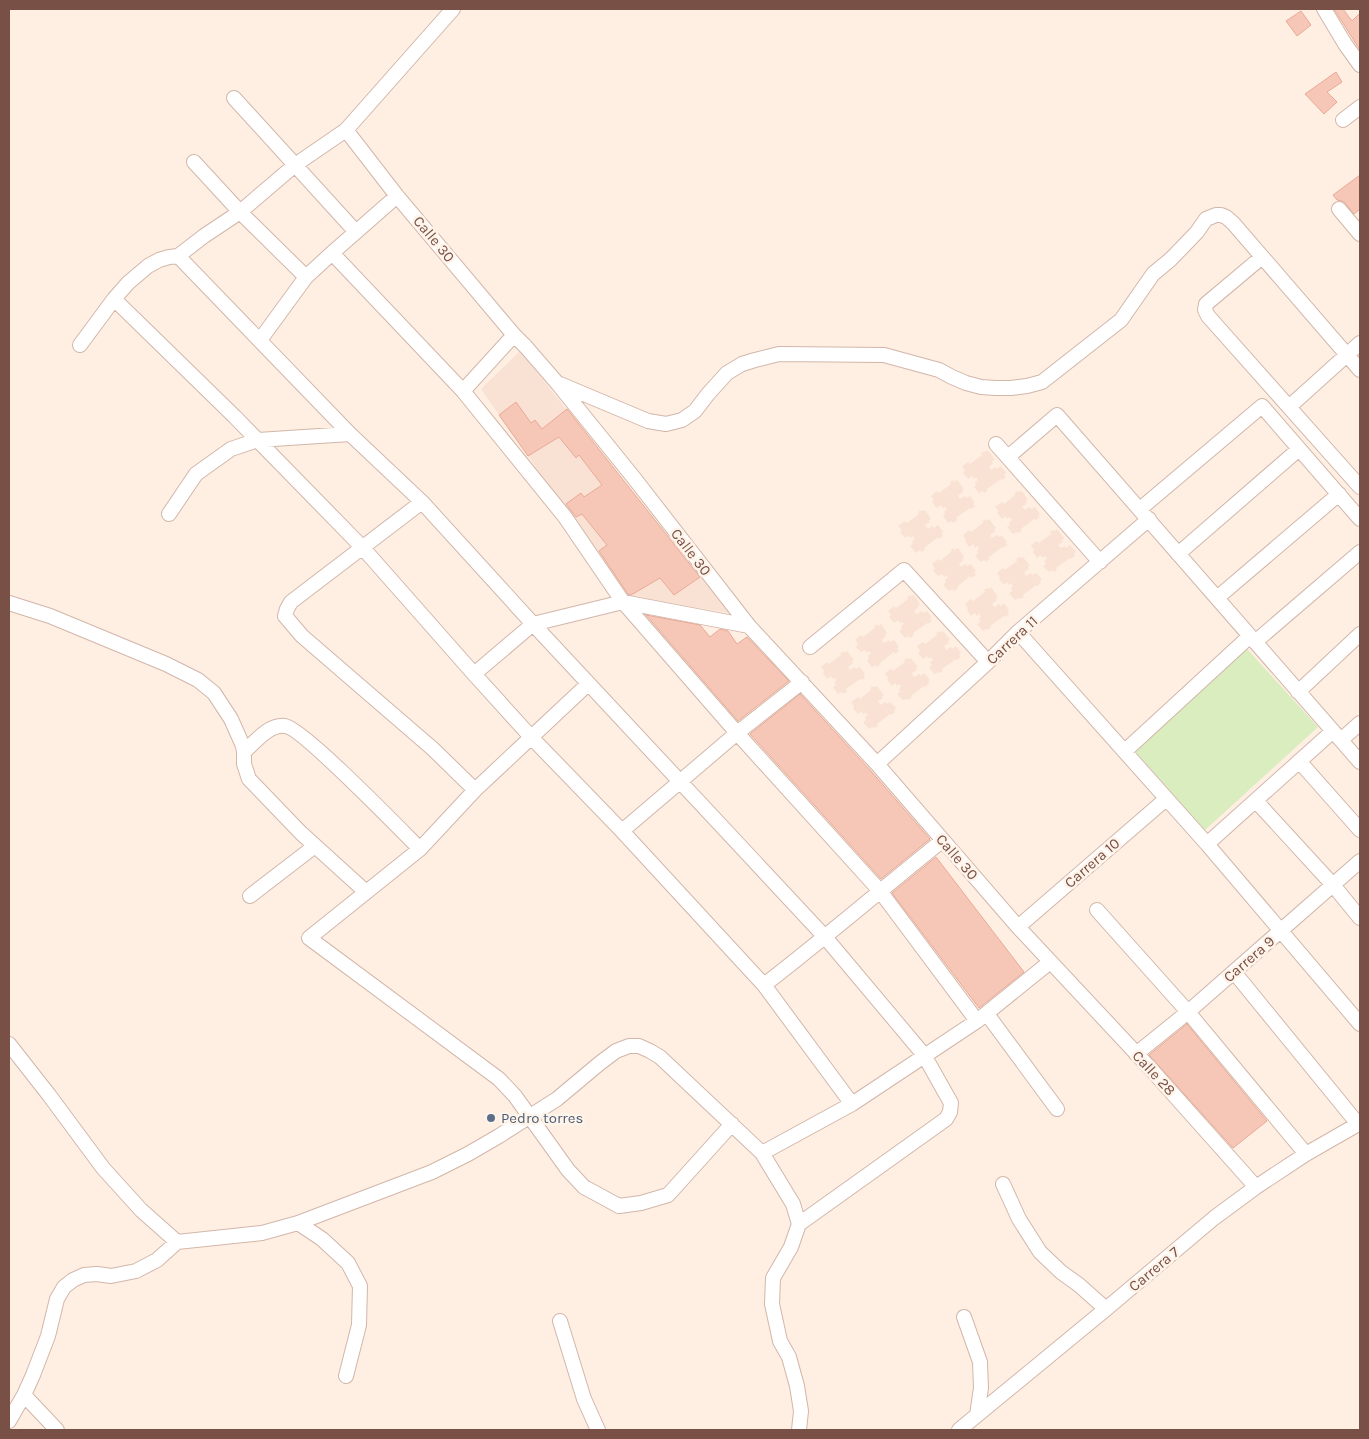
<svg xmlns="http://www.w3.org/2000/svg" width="1369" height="1439" viewBox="0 0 1369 1439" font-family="Karla,sans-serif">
	<rect width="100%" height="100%" fill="#feefe2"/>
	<path fill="#f9e2d3" d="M520,351L651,516L730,613L626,596L481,389Z
		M988,450L995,460L992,461L993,463L989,467L991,470L996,467L997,469L1001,466L1006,473L1004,475L1006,477L1002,480L1001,479L987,489L988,490L984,493L983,491L979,493L974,487L976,485L975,482L978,480L976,477L974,479L972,476L968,479L963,473L965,471L962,466L968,462L970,464L982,455L981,453L984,451L985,452Z
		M953,480L954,482L957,480L964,489L962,490L963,492L958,496L960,499L965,496L966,498L970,496L975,503L973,504L975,506L971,509L970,508L956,518L957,520L953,523L952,521L948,523L943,516L945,514L944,512L947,509L945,507L943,508L941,505L937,508L932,502L934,500L931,496L937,491L939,493L951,484L950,482Z
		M1018,491L1019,492L1022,491L1028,500L1026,501L1027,503L1022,507L1025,510L1029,507L1031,509L1035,507L1040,514L1038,515L1040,517L1036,520L1034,519L1021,529L1022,531L1018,533L1017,532L1013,534L1007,527L1010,525L1009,522L1012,520L1010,517L1007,519L1006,516L1002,519L997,513L999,511L995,507L1002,502L1004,504L1015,495V493Z
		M921,510L922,511L925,510L931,519L929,520L930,522L925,525L928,529L932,526L934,528L938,525L943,532L941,534L943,536L939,539L937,538L924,548L925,550L921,552L920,550L916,553L910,546L913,544L912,541L915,539L913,536L910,538L909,535L905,538L900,532L902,530L898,526L905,521L907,523L919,514L918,512Z
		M985,519L986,521L989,519L996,528L994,530L995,531L990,535L992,538L997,535L999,537L1002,535L1007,542L1006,543L1007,545L1003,548L1002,547L988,558L990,559L986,562L984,560L981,562L975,556L978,553L977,551L979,548L977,546L975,548L973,544L969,547L965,541L966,540L963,535L969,530L971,532L983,523L982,522Z
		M1057,529L1064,538L1062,540L1063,542L1058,545L1061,548L1065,546L1066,548L1070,545L1076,552L1074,554L1075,556L1071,559L1070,558L1056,568L1057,569L1054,572L1052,570L1049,572L1043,566L1046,564L1044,561L1047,558L1045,556L1043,558L1041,555L1037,558L1033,552L1034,550L1031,545L1037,541L1039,543L1051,534L1050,532L1053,530L1054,531Z
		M953,548L955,550L958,548L964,557L962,559L963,560L959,564L961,567L965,564L967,566L971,564L976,571L974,572L976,575L971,578L970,576L957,587L958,588L954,591L953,589L949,591L943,585L946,582L945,580L948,577L946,575L944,577L942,574L938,576L933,571L935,569L932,564L938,559L940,561L951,552V551Z
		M1019,557L1021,558L1023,557L1030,566L1028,567L1029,569L1024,572L1026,576L1031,573L1033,575L1036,573L1042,579L1040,581L1041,583L1037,586L1036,585L1023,595L1024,597L1020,599L1018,598L1015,600L1009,593L1012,591L1011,588L1013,586L1011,583L1009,585L1007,582L1004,585L999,579L1000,577L997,573L1003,568L1005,570L1017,561L1016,559Z
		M991,587L998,597L996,598L997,600L992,604L995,607L999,604L1001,606L1004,603L1009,610L1008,612L1009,614L1005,617L1004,616L990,626L991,627L988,630L986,629L983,631L977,624L980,622L979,619L981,617L979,614L977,616L975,613L971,616L967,610L968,608L965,604L971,599L973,601L985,592L984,590L987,588L989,589Z
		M910,595L911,596L914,595L920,604L918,606L919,607L914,611L917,614L921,611L923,613L927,611L932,618L930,619L932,621L928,624L927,623L913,633L914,635L910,638L909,636L905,638L899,631L902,629L901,626L904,624L902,622L900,623L898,620L894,623L889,617L891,615L888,611L894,606L896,608L908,599L907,597Z
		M877,624L878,626L881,624L887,633L885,635L886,636L882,640L884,643L889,640L890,642L894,640L899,647L897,648L899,651L895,654L894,652L880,663L881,664L877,667L876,665L872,667L867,661L869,659L868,656L871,653L869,651L867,653L865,650L861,652L856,647L858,644L855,640L861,635L863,637L875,628L874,627Z
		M939,631L940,632L943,631L950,640L948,641L949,643L944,646L946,650L951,647L952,649L956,646L961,653L959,655L961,657L957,660L956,659L942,669L943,671L940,673L938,672L934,674L929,667L932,665L930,662L933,660L931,657L929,659L927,656L923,659L918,653L920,651L917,646L923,642L925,644L937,635L936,633Z
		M843,651L844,653L847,651L854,660L852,661L853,663L848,667L850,670L855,667L856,669L860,667L865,674L864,675L865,678L861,680L860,679L846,689L847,691L844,694L842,692L838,694L833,687L836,685L834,682L837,680L835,678L833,679L831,676L827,679L823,673L824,671L821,667L827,662L829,664L841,655L840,654Z
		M907,658L909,659L911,658L918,667L916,668L917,670L912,673L914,677L919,674L921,676L924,673L930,680L928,682L929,684L925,687L924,686L911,696L912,697L908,700L906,699L903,700L897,694L900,692L899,689L901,686L899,684L897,686L895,683L892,686L887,680L888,678L885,673L891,669L893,671L905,662L904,660Z
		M873,686L875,687L877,686L884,695L882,696L883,698L878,701L881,705L885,702L887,704L890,702L896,708L894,710L895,712L891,715L890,714L877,724L878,726L874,728L873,727L869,729L863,722L866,720L865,717L868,715L866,713L863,714L862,711L858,714L853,708L854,706L851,702L858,697L860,699L871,690L870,688Z"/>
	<path fill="#d9edbf" d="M1247,649L1318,727L1205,830L1135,751Z"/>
	<path fill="#f6c7b7" stroke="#eaa996" d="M1334,9H1343L1352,21L1360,13V50Z
		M1301,11L1311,25L1297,36L1286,21Z
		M1336,72L1342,82L1327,92L1337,102L1324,114L1305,94Z
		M1360,175V209L1354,214L1345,203L1342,201L1337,200L1333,195Z
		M516,402L531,423L535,420L542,429L567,409L700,577L674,595L660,578L631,595L628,594L599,551L607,545L582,514L576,517L566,504L581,493L584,497L602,485L579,455L576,458L559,437L528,456L499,415Z
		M646,615L700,625L710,637L720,629L728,631L737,644L747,637L789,681L738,721Z
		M800,694L870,770L930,839L881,879L750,734Z
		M936,857L1024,972L979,1008L892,893Z
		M1187,1024L1267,1121L1233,1148L1149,1055Z"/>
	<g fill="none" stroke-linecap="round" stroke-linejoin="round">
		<defs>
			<path id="minor" d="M1324,9L1345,44L1360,65
				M234,98L356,232
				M1343,120L1360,107
				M346,130L397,196L514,335L526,347L558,384L634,478L749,626L877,764L1018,927L1149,1067L1256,1187
				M194,162L240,212L306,277
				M1339,209L1360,234
				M332,253L463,391L565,517L623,602L737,733L880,891L977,1021
				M178,256L350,434L422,502L533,624L825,937L924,1055L951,1103L950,1112L946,1119L799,1224
				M1262,257L1206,304L1205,310L1208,316L1360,487
				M114,299L235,417L362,547L474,674L531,737L622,831L764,985L852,1104
				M260,340L306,277L332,253L397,196
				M80,345L114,299L128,283L148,266L159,260L169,257L178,256L204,236L240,212L295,165L346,130L453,9
				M560,384L648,421L666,424L682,420L695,411L708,394L727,373L742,364L755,360L779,354L884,355L939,370L952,377L966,383L981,387L996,388H1011L1027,386L1042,382L1121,320L1153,274L1171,259L1197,232L1206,219L1216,215H1221L1226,217L1233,223L1360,370
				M463,391L514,335
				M1289,407L1360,343
				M996,444L1100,562
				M1008,457L1057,415L1360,762
				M422,502L291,602L287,609L285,616L302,636L433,749L475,790
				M1140,509L1262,406L1360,519
				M169,514L196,474L231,449L258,440L350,434
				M1178,554L1299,449
				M1217,598L1339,494
				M9,603L50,616L166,664L198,680L214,693L231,719L243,746L244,752V764L249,779L301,833L366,892
				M1018,632L1207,844L1360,1024
				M1255,642L1360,552
				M810,647L904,570L988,662
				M474,674L533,624L623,602L749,626
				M588,684L475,790L420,849L309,938L499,1079L515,1096L568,1170L584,1187L619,1206L641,1203L668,1195L732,1124
				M1298,692L1360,634
				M1341,740L1360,723
				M1125,751L1250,636
				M244,752C255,742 269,724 285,726C301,727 402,831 420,849
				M1299,761L1360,830
				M877,764L988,662L1018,632L1149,519
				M1256,801L1333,885L1360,918
				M622,831L737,733L802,682
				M1207,844L1333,731
				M250,896L315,846
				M1097,910L1188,1012L1306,1154
				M1018,927L1166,799
				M1234,972L1358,1124
				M764,985C825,938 883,888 943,840
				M987,1014L1057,1109
				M9,1044L49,1095L103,1168L141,1210L177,1242
				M1136,1054L1188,1012L1360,861
				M762,1153L852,1104L977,1021L1050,962
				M1003,1184L1019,1219L1040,1252L1061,1272L1079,1285L1106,1309
				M298,1223L322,1239L348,1263L360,1286L359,1325L346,1376
				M964,1317L980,1362L981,1388L977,1415
				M560,1321L584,1399L598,1430
				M24,1395L57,1430
				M9,1421L24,1395L33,1375L48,1336L57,1299L64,1287L73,1280L84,1275L97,1274L111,1276L136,1271L157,1260L177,1242L262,1233L298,1223L432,1172L468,1154L499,1136L557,1099L600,1063L616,1051L629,1046H639L650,1051L660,1057L762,1153L793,1204L799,1224L791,1247L773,1278L772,1304L780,1341L789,1357L797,1386L801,1411L799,1430
				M959,1430L1106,1309L1214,1218L1256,1187L1306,1154L1360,1123"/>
		</defs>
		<use href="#minor" stroke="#d2b6aa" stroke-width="16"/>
		<use href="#minor" stroke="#fff" stroke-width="14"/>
	</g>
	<circle fill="#5c6f8a" stroke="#fff4ea" stroke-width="2" cx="491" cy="1118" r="5"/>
	<g text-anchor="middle" stroke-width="5" stroke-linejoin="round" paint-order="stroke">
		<g font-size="15" fill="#785046" stroke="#fff4ea">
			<text transform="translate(434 239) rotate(50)" y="5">Calle 30</text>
			<text transform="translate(691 552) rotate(52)" y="5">Calle 30</text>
			<text transform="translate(1012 640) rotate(-43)" y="5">Carrera 11</text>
			<text transform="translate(957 857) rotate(49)" y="5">Calle 30</text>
			<text transform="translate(1092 863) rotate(-41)" y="5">Carrera 10</text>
			<text transform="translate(1249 959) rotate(-41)" y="5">Carrera 9</text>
			<text transform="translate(1154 1073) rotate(47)" y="5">Calle 28</text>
			<text transform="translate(1154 1269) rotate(-40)" y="5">Carrera 7</text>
		</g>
		<g font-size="15" fill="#4e5e75" stroke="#fff4ea" text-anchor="start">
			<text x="501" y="1123">Pedro torres</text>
		</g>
	</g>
	<rect width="1369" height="1439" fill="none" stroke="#785046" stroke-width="20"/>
</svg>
